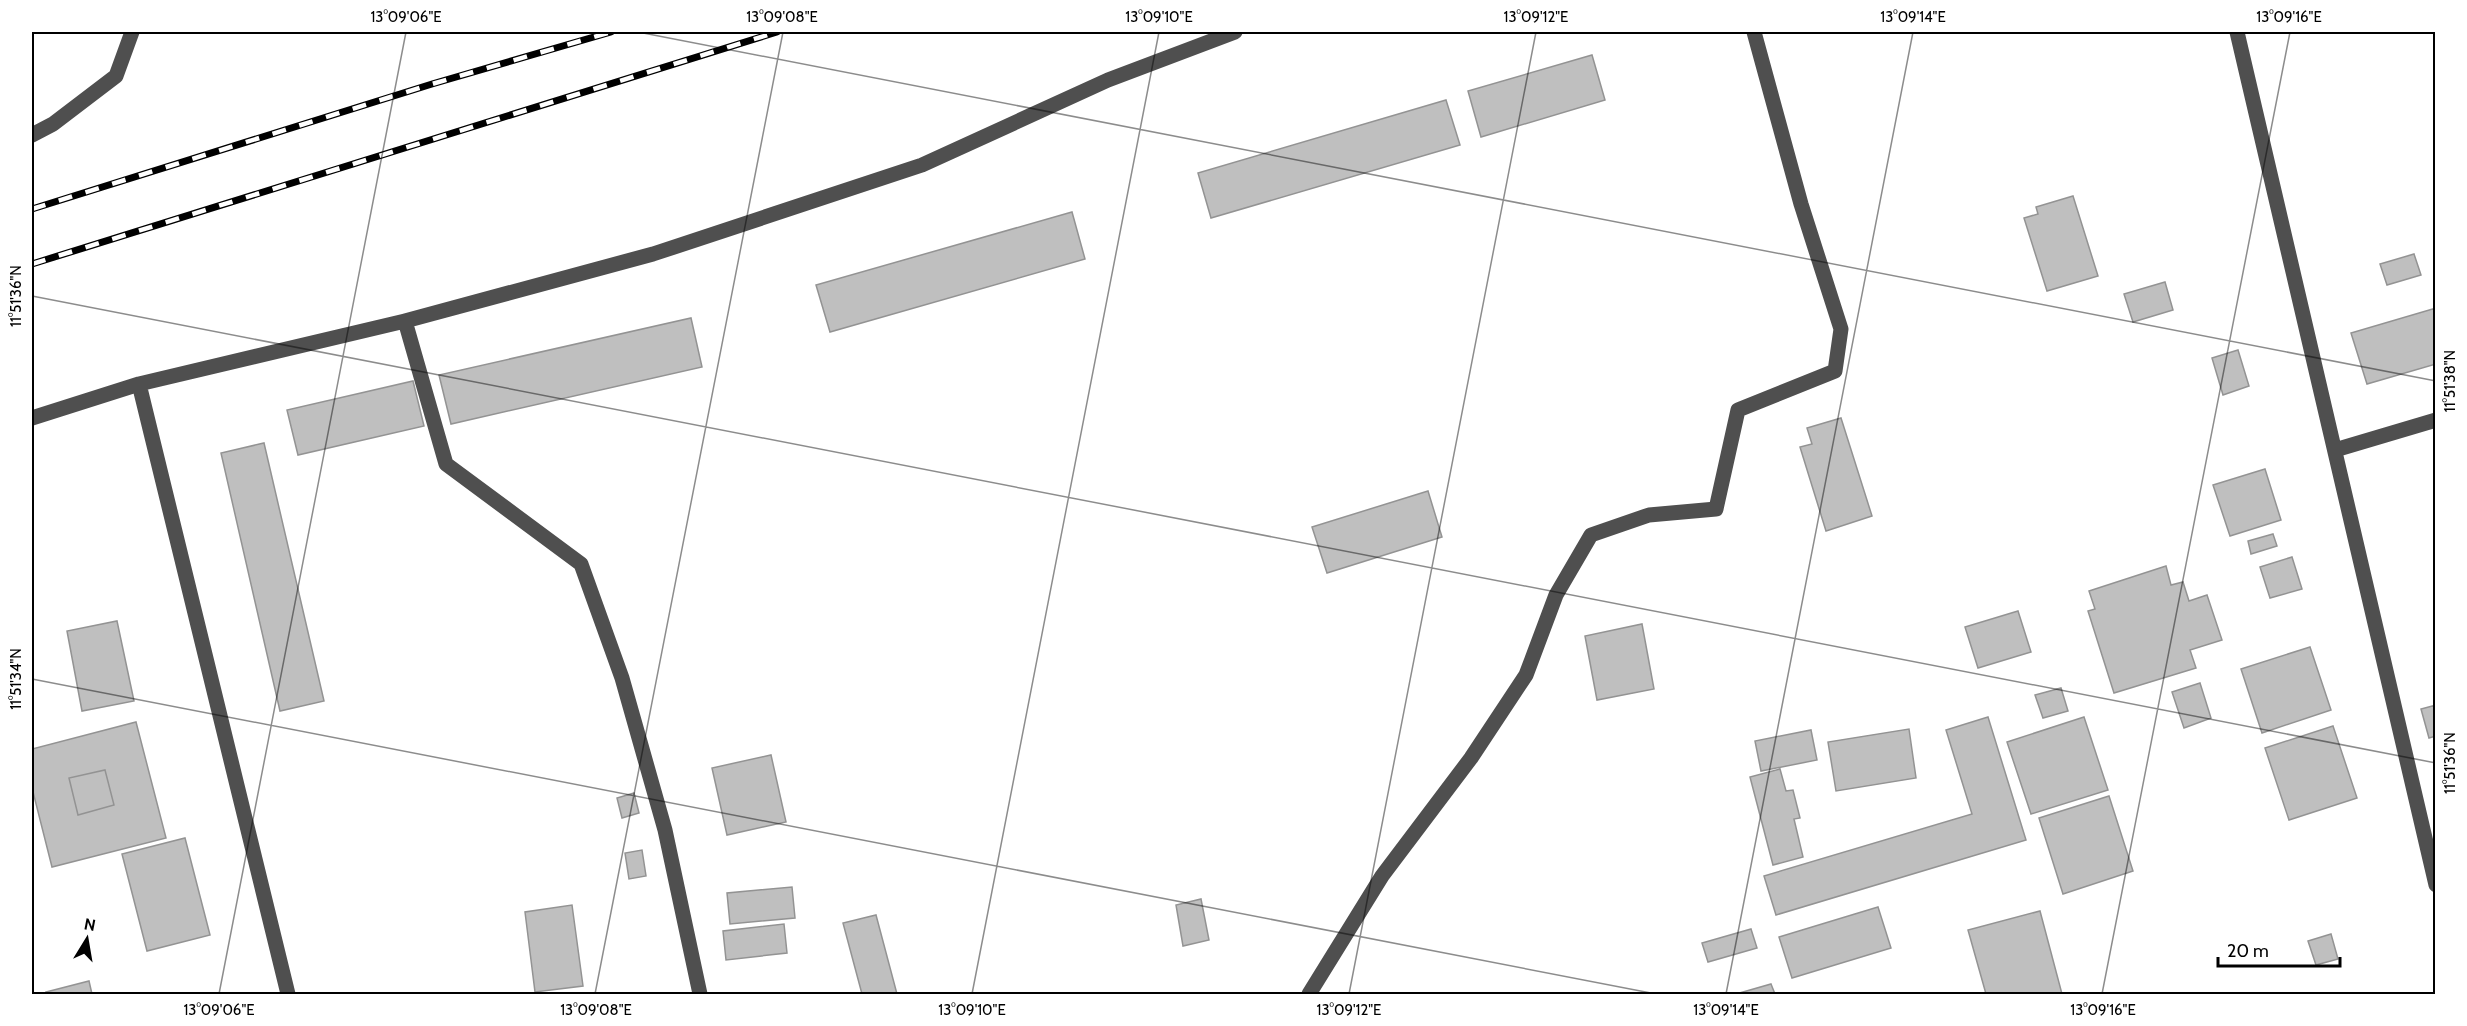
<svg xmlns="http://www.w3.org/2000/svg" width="2467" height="1026" viewBox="0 0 2467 1026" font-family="Cabin,sans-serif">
	<rect width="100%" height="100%" fill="#fff"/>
	<path fill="#bfbfbf" stroke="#939393" stroke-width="1.5" fill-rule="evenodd" d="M1592,55L1605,100L1481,137L1468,91Z
		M1446,100L1460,145L1211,218L1198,173Z
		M2073,196L2098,276L2047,291L2024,218L2038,214L2036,207Z
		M1072,212L1085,259L830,332L816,285Z
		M2414,254L2421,275L2387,285L2380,264Z
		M2165,282L2173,310L2133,322L2124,294Z
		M2436,308V364L2367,384L2351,333Z
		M691,318L702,367L451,424L439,375Z
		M2238,350L2249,386L2223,395L2212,358Z
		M413,381L424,426L298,455L287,410Z
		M1841,418L1872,516L1826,531L1800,447L1812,444L1807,428Z
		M264,443L324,701L280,711L221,453Z
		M2265,469L2281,520L2230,536L2213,485Z
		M1428,491L1442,537L1327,573L1312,527Z
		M2273,534L2277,546L2251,554L2248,541Z
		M2292,557L2302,589L2270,598L2260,567Z
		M2166,566L2171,585L2183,582L2189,601L2207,595L2222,640L2190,650L2196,668L2114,693L2088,611L2095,609L2089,591Z
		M2018,611L2031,652L1978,668L1965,627Z
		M117,621L134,701L82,711L67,631Z
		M1642,624L1654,689L1597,700L1585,636Z
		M2310,647L2331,710L2262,733L2241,669Z
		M2200,683L2211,718L2184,728L2172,692Z
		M2061,688L2068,711L2043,718L2035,695Z
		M2436,705V736L2429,738L2421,709Z
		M1988,717L2026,840L1776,915L1764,876L1972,814L1946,730Z
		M2084,717L2108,790L2031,814L2007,742Z
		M136,722L166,838L52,867L32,788V749ZM105,770L114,805L78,815L69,778Z
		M2333,726L2357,798L2289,820L2265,748Z
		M1909,729L1916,778L1836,791L1828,742Z
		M1811,730L1817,760L1761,771L1755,741Z
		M771,755L786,822L727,835L712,768Z
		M1780,769L1786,791L1793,790L1800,818L1794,819L1803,857L1773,865L1750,777Z
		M105,770L114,805L78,815L69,778Z
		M634,793L639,813L622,818L617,798Z
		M2109,796L2133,871L2063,894L2039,818Z
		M185,838L210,935L147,951L122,854Z
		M642,850L646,876L629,879L625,853Z
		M792,887L795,918L730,924L727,893Z
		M1201,899L1209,940L1183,946L1176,905Z
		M572,905L583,986L535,992L525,912Z
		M1878,907L1891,948L1792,978L1779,937Z
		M2040,911L2062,994H1986L1968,930Z
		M876,915L897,994H862L843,923Z
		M784,924L787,953L726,960L723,931Z
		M1751,929L1757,948L1708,962L1702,943Z
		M2331,934L2338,959L2316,965L2308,941Z
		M89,981L92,994H47L46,992Z
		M1771,984L1775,994H1736Z"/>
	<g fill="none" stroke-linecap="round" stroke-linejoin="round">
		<path stroke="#4f4f4f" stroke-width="15" d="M2237,32L2436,885
			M32,135L53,124L116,76L132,32
			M405,321L446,464L581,564L622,678L665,830L700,994
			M139,384L288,994
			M32,418L139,384L405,321L653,254L922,165L1108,80L1235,32
			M2335,450L2436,420
			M1309,994L1382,876L1471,758L1526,675L1556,595L1591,535L1649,515L1716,509L1738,410L1835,371L1841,329L1801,204L1754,32"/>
		<defs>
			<path id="rail" d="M32,209L432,84L611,32
				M32,264L777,32"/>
		</defs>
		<use href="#rail" stroke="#000" stroke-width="7"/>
		<use href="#rail" stroke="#fff" stroke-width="4.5" stroke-dasharray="14" stroke-linecap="butt"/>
	</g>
	<path fill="none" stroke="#000" stroke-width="1.5" stroke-opacity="0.45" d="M638,32L2436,381M32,296L2436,763M32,679L1656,994M219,994L406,32M595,994L783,32M972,994L1159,32M1349,994L1536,32M1726,994L1913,32M2102,994L2290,32"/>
	<rect width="2467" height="1026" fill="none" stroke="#ffffff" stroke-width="66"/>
	<g transform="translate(87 939) rotate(11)" stroke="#ffffff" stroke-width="4.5" paint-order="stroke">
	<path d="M0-4.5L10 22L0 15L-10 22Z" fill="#000000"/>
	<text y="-9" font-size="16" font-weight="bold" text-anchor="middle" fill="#000000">N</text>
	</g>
	<path d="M2218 957v9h122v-9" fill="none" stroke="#000000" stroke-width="3"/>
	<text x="2227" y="957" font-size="18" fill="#000000" stroke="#ffffff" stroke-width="4.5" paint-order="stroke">20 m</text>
	<rect x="33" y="33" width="2401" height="960" fill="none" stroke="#000" stroke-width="2"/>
	<g font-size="15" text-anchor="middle" fill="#000">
		<text x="406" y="22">13°09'06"E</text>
		<text x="782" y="22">13°09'08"E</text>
		<text x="1159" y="22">13°09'10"E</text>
		<text x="1536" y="22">13°09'12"E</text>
		<text x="1913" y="22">13°09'14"E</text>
		<text x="2289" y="22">13°09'16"E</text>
		<text transform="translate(16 296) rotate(-90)" y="5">11°51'36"N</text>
		<text transform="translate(2450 381) rotate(-90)" y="5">11°51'38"N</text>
		<text transform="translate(16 679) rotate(-90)" y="5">11°51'34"N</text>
		<text transform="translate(2450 763) rotate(-90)" y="5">11°51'36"N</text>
		<text x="219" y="1015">13°09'06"E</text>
		<text x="596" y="1015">13°09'08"E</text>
		<text x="972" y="1015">13°09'10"E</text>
		<text x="1349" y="1015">13°09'12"E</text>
		<text x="1726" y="1015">13°09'14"E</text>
		<text x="2103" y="1015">13°09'16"E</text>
	</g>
</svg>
